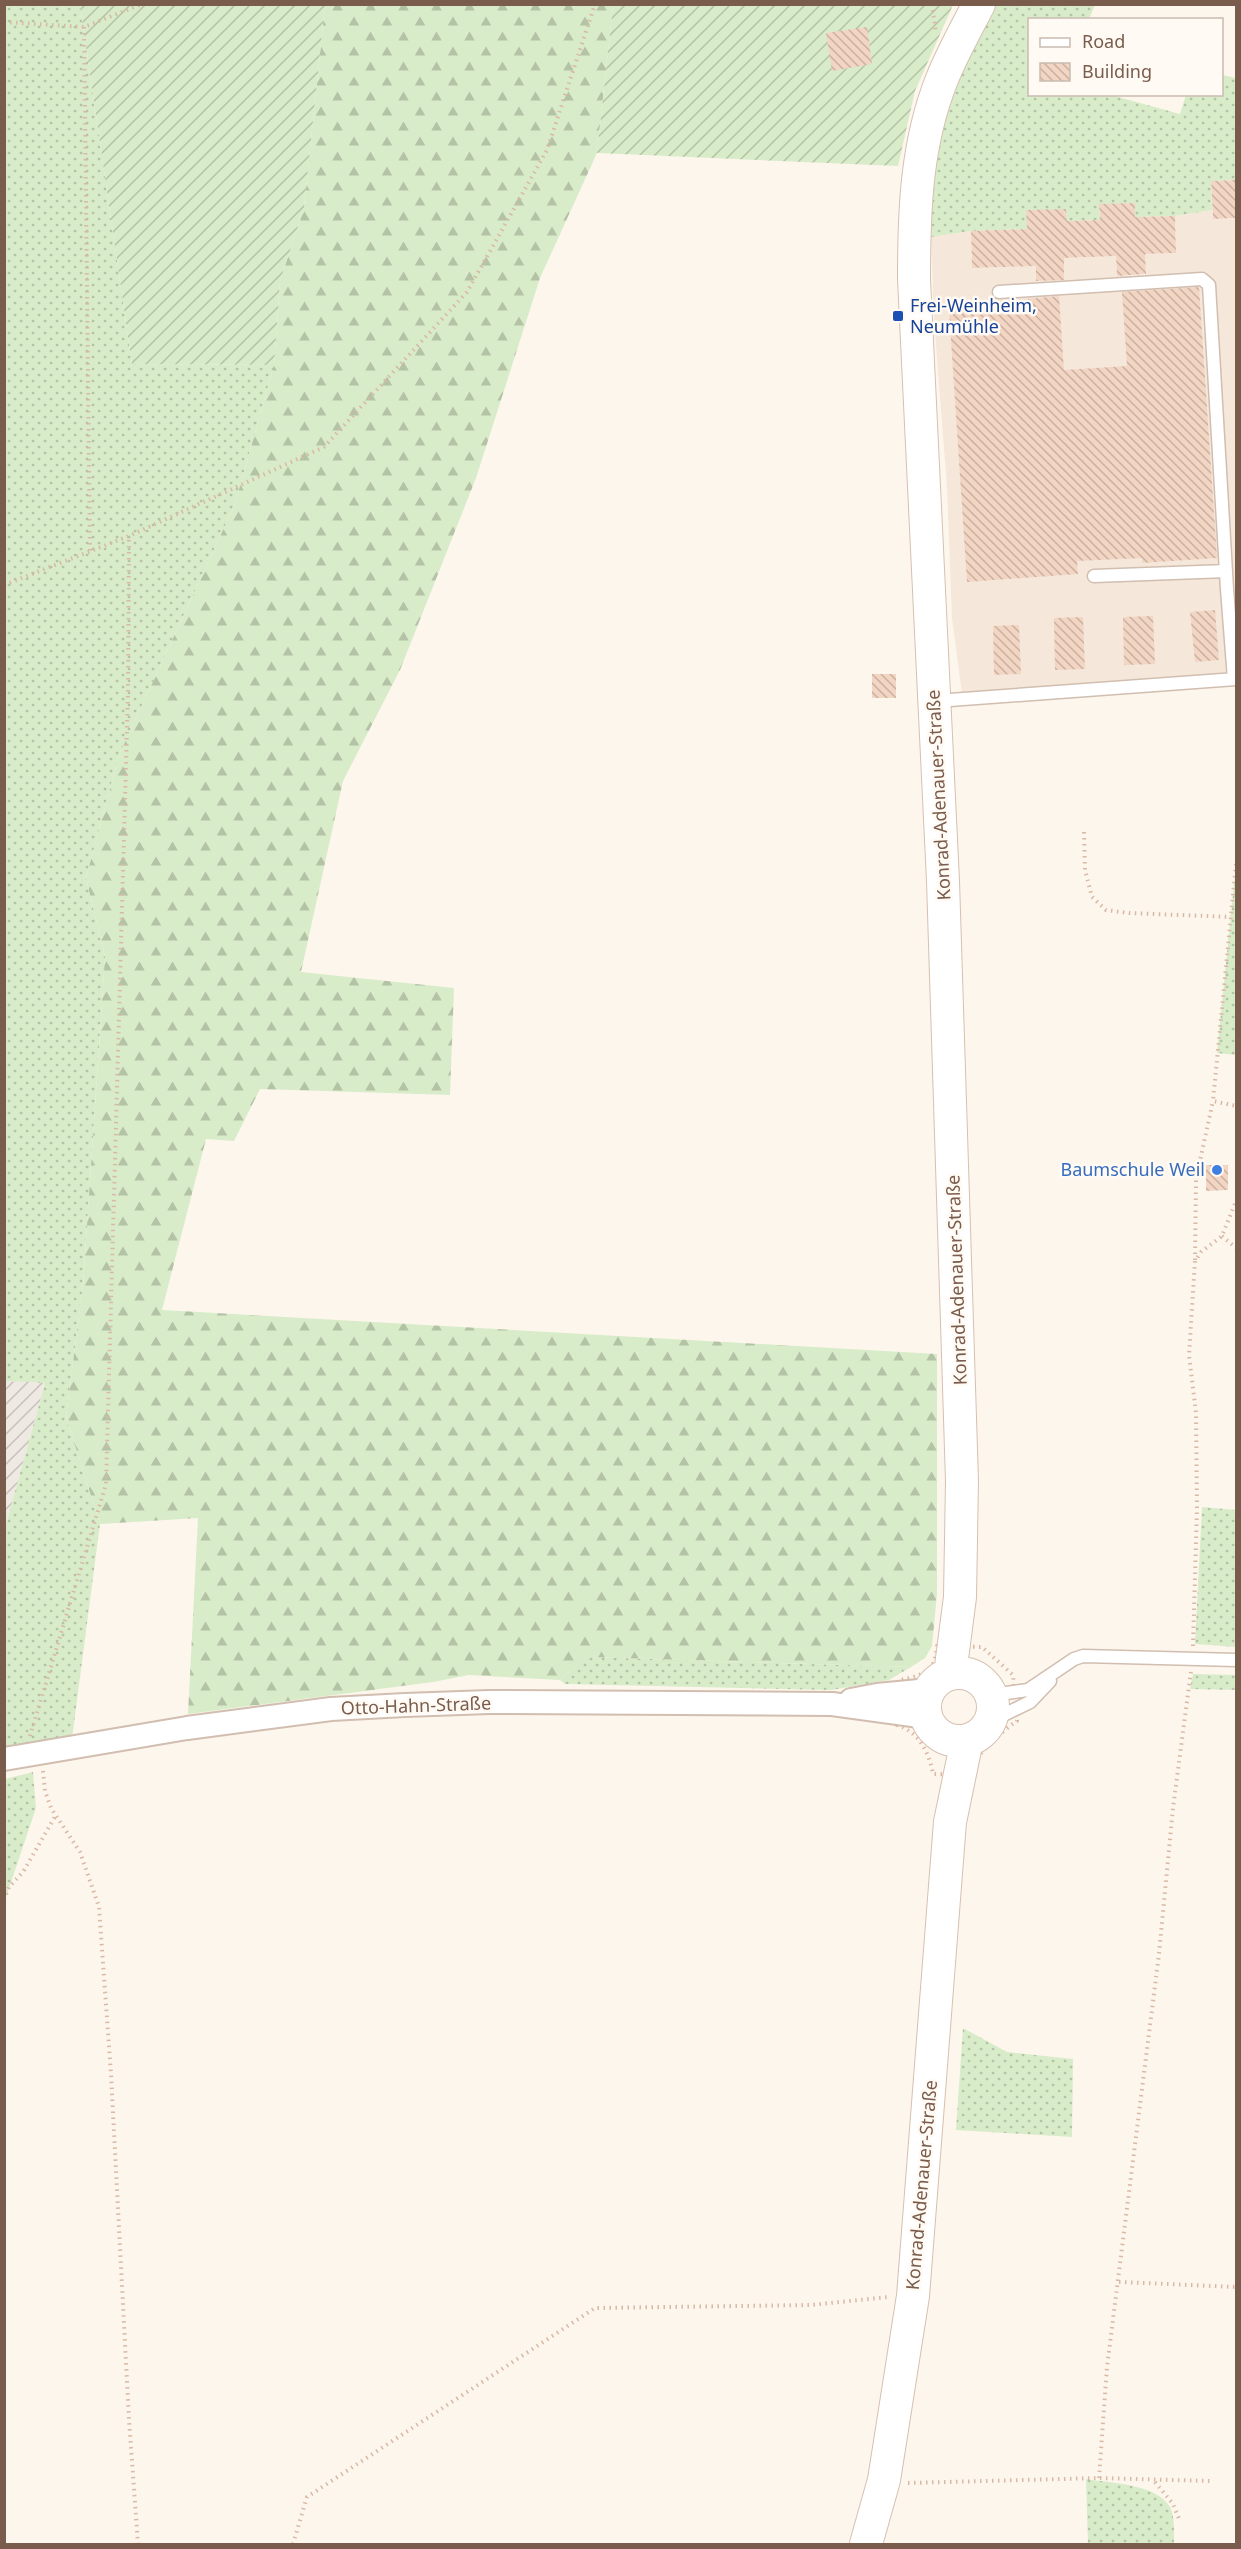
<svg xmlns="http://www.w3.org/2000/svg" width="1241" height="2549" viewBox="0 0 1241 2549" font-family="'Noto Sans',sans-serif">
	<defs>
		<pattern id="industrial-furrows" width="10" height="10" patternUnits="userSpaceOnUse" patternTransform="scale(1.5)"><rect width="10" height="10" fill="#efe9e4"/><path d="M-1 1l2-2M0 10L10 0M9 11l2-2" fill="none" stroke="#c7c0bb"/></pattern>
		<pattern id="grass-dots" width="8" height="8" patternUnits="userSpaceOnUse" patternTransform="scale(1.5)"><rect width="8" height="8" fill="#d8ecc9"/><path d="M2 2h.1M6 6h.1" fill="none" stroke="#b4c2a5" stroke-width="1.8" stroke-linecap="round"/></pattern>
		<pattern id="forest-firs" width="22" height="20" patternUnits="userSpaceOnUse" patternTransform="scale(1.5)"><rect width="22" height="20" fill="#d8ecc9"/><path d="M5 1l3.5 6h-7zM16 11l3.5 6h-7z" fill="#b4c2a5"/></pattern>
		<pattern id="garden-furrows" width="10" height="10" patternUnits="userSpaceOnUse" patternTransform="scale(1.5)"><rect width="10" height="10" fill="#d8ecc9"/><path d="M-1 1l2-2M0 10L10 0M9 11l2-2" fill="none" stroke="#b4c2a5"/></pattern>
		<pattern id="building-back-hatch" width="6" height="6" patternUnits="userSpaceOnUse" patternTransform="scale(1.5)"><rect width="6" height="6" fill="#f3d5c3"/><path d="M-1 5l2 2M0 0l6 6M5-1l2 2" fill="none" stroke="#cab0a1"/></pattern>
	</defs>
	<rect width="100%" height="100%" fill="#fdf6ec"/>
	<path fill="#f5e8da" d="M1212,210L1213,219L1236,218V678L962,694L952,618L947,487L934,320L931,237L971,231L972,268L1036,266L1037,281L1064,279V258L1116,256L1117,276L1145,275V254L1176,253L1175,216Z"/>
	<path fill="url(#industrial-furrows)" d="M5,1381L45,1383L5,1528Z"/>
	<path fill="url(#grass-dots)" d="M5,5H80L132,364L274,365L235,504L119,755L86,878L105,957L83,1285L66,1417L100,1524L71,1746L5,1759V1528L45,1383L5,1381Z
		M995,5H1095L1089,19L1030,20V94L1111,95L1180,114L1186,95L1222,94V75L1236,78V180L1211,181L1212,210L1175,216L1135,217L1134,203L1099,205L1100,220L1067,221L1066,209L1027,229L971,231L931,237C931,222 928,206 929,191C935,124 966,64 995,5Z
		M1236,864V1055L1217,1053Z
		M1202,1507L1236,1510V1647L1195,1644Z
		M587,1657L911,1667L889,1680L831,1690L565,1684L560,1680Z
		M1193,1674L1236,1675V1690L1190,1689Z
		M33,1772L36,1808L5,1900V1779Z
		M963,2028L1007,2052L1073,2059L1072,2137L956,2130Z
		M1086,2479C1110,2483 1157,2484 1170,2507C1175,2517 1174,2533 1174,2544H1088Z"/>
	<path fill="url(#forest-firs)" d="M325,5H613L597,153L540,278L476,478L400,670L343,781L301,972L454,988L450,1095L260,1089L234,1141L206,1139L162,1310L937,1354V1594L932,1646L925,1658L911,1667L587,1657L560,1680L469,1675L433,1682L188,1714L198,1518L100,1524L66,1417L83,1285L105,957L86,878L119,755L235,504L274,365L280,281L304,208Z"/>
	<path fill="url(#garden-furrows)" d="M80,5H325L304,208L280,281L274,365L132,364Z
		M613,5H953L915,91L898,166L597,153Z"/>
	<path fill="url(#building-back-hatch)" d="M867,27L872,64L832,71L826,33Z
		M1236,180V218L1213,219L1211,181Z
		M1135,203V217L1175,216L1176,253L1145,254L1146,274L1117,276L1116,256L1064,258V280L1036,281V266L972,268L971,231L1027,229L1026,210L1066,209L1067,221L1100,220L1099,204Z
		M1199,287L1217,558L1142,563V558L1077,561L1078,574L967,582L949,310L984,308L983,303L1059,296L1064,370L1127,366L1122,292Z
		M1215,610L1219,660L1195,662L1190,612Z
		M1153,616L1155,664L1124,665L1123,617Z
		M1083,617L1085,669L1055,670L1054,618Z
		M1019,625L1021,674L994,675L993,626Z
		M872,674H896V698H872Z
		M1206,1165H1228V1190L1206,1191Z"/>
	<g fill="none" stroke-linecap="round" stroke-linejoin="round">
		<defs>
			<path id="lane" d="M999,292L1202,279L1209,285L1227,589L1234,679
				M1094,576L1226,571
				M936,701L1236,679
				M992,1695L1028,1690L1074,1659L1083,1656L1236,1660
				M991,1721L1030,1702L1050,1681"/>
			<path id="street" d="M851,1700L877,1695L930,1690
				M4,1759L187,1728L331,1709L405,1705L489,1702L832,1704L927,1717"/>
			<path id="secondary" d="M925 1707a34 34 0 1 1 68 0a34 34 0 1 1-68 0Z
				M950,1674L960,1597L962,1481L943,881L914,279C914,211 916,144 942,79C952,54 966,29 979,4
				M866,2544L884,2480L913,2296L950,1822L967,1740"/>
		</defs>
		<use href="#lane" stroke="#d1beb0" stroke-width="15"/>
		<use href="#street" stroke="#d1beb0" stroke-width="26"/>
		<use href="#secondary" stroke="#d6c0b0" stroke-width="34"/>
		<path stroke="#d9b8a5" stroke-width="4" stroke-dasharray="1.5 4.5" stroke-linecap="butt" d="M932,4L936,33
			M4,22L84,27L142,4
			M84,27L90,551
			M4,585L129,536L324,447L467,292L547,150L595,4
			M1084,832L1085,870L1092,897L1106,910L1129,913L1231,917
			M1236,864L1213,1101L1236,1106
			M1222,1236L1236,1248
			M1195,1260L1196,1179L1213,1101
			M937,1646L982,1647L1013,1675L1017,1721C1001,1732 973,1755 970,1775L933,1774C929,1752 919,1732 897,1725L900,1680C924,1675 935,1672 937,1646Z
			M1193,1646L1197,1508L1196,1413L1189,1355L1195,1261L1201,1252L1222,1236L1236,1201
			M30,1736L106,1484L128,692L129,536
			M43,1771L45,1791L51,1808L80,1852L99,1907L111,2074L129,2420L138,2544
			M4,1900L9,1887L23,1872L56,1815
			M1119,2282L1236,2287
			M1099,2478L1107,2367L1159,1954L1173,1808L1191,1671
			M1155,2482L1173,2504L1180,2521
			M908,2483L1099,2478L1210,2481
			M293,2544L307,2497L595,2308L811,2305L888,2297"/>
		<use href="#lane" stroke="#fff" stroke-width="12"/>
		<use href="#street" stroke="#fff" stroke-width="22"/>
		<use href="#secondary" stroke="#fff" stroke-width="32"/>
	</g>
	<rect fill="#1a4fb4" stroke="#fffaf3" stroke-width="2" x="892" y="310" width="12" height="12" rx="3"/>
	<circle fill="#3f7fe0" stroke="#fffaf3" stroke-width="2" cx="1217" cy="1170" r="6"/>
	<g text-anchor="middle" stroke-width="5" stroke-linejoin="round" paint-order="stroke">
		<g font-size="18" fill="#164399" stroke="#fffaf3" text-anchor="start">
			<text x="910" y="312">Frei-Weinheim,<tspan x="910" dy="21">Neumühle</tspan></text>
		</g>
		<g font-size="18" fill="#7a5c4d" stroke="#fffaf3">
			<text transform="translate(939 795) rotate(-93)" y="6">Konrad-Adenauer-Straße</text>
			<text transform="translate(957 1280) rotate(-92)" y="6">Konrad-Adenauer-Straße</text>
			<text transform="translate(416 1706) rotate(-2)" y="6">Otto-Hahn-Straße</text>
			<text transform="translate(922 2185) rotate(-85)" y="6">Konrad-Adenauer-Straße</text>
		</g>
		<g font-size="18" fill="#366cbe" stroke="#fffaf3" text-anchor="end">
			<text x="1205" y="1176">Baumschule Weil</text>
		</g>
	</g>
	<rect width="1241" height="2549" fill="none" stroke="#7a5c4d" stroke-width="12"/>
	<rect x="1028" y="18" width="195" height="78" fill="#fffaf3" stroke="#cabbb1" stroke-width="1.5"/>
	<rect x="1040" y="38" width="30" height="9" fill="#ffffff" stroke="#cabbb1" stroke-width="1.5"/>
	<text x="1082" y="48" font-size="18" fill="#7a5c4d">Road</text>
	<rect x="1040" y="63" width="30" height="18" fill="url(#building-back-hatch)" stroke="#cabbb1" stroke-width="1.5"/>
	<text x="1082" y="78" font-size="18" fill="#7a5c4d">Building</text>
</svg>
